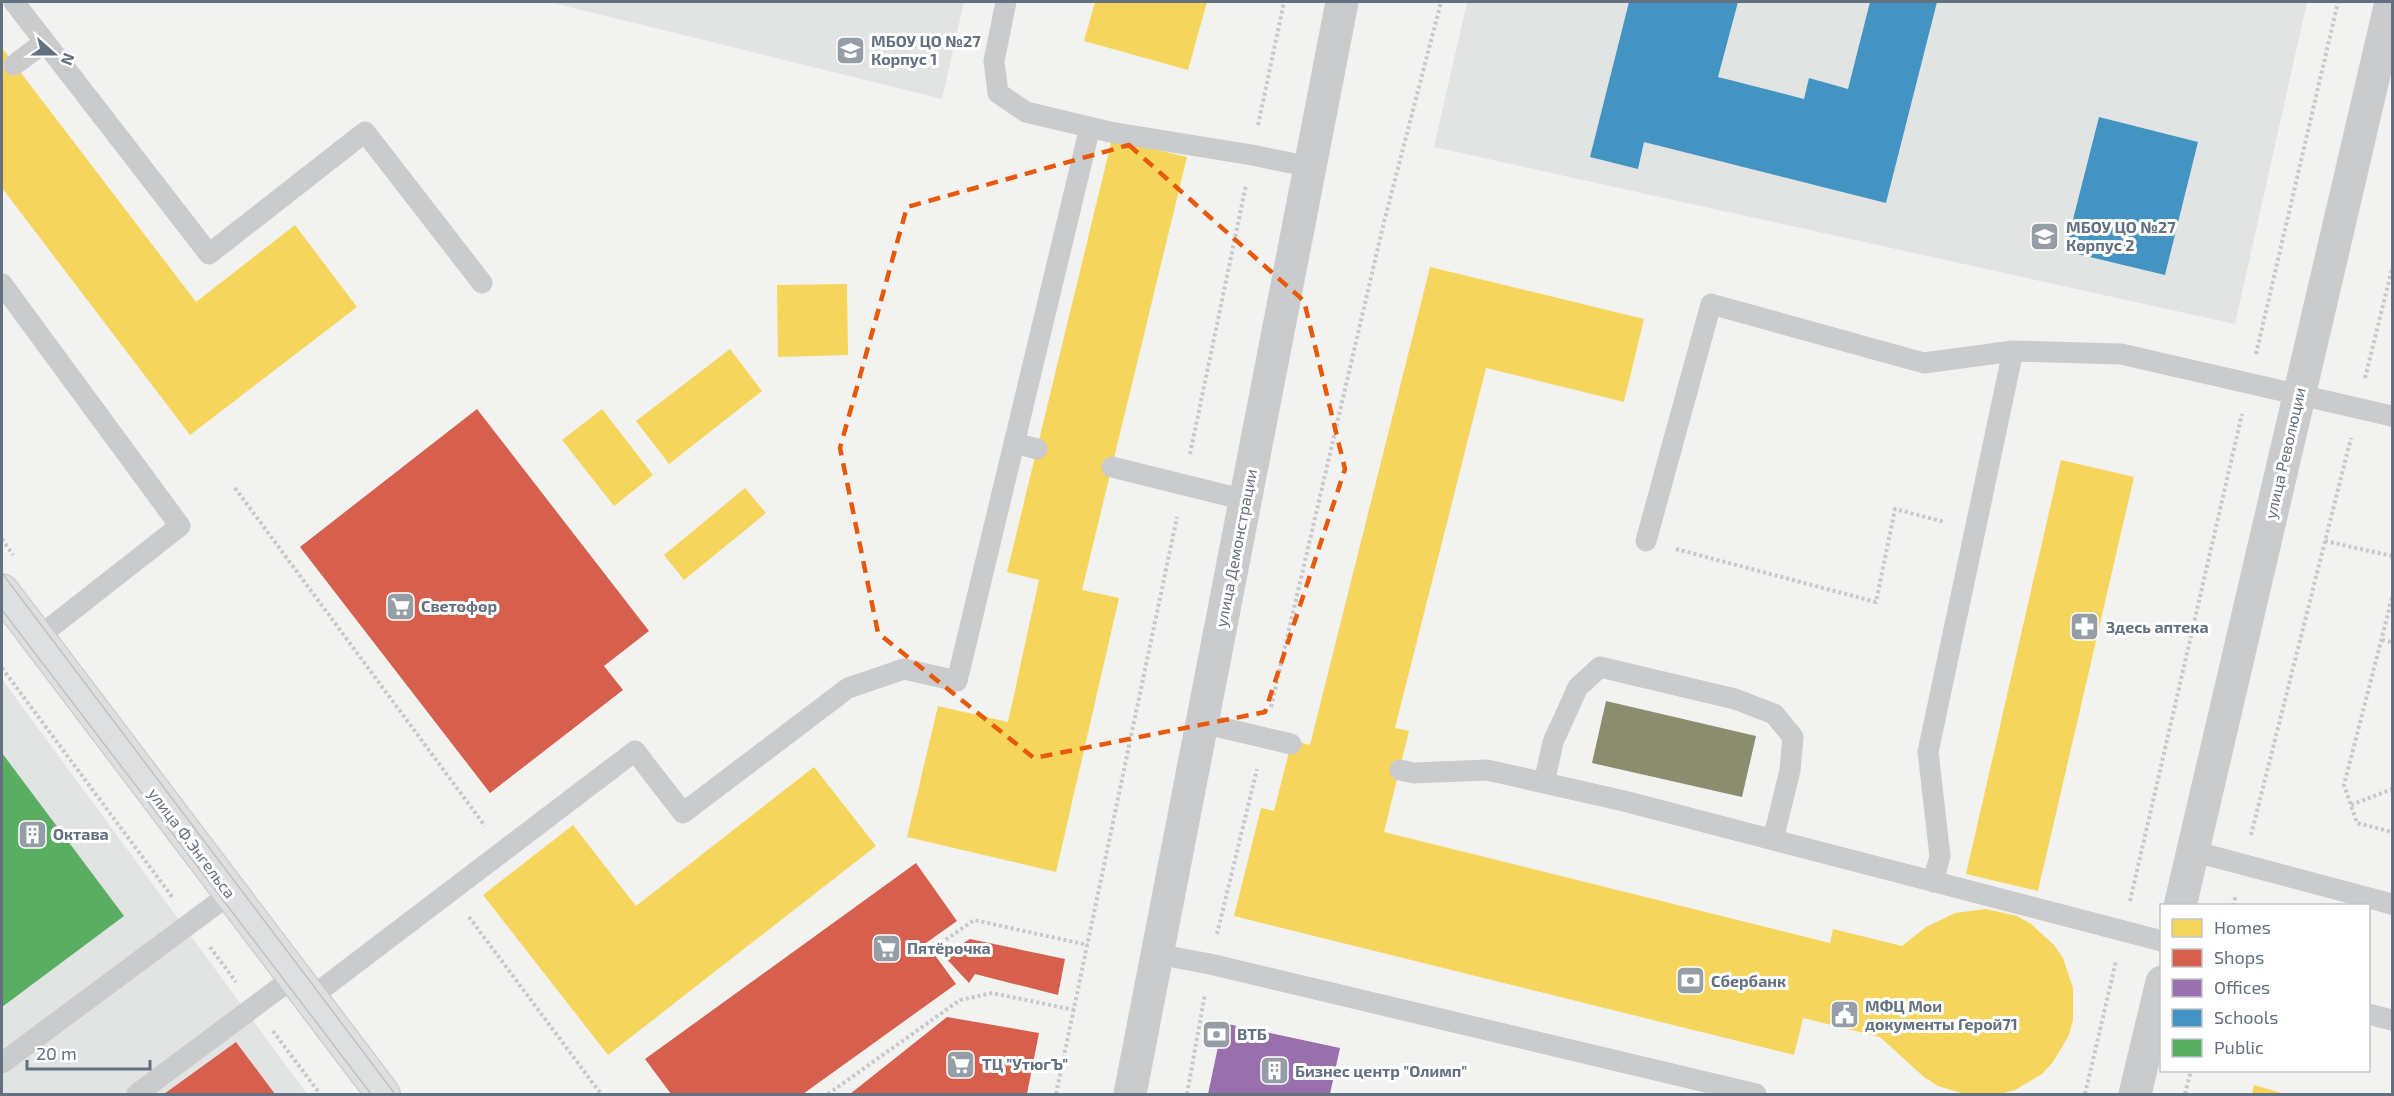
<svg xmlns="http://www.w3.org/2000/svg" width="2394" height="1096" viewBox="0 0 2394 1096" font-family="'Exo 2',sans-serif">
	<rect width="100%" height="100%" fill="#f2f3f0"/>
	<path fill="#e2e4e3" d="M550,2H964L942,99Z
		M1467,2H2307L2235,324L1434,147Z
		M2,679L307,1094H2Z"/>
	<path fill="#f6d55c" d="M1095,2H1207L1188,70L1084,41Z
		M2,48L196,302L295,225L357,307L190,435L2,188Z
		M1112,139L1187,157L1082,590L1119,598L1056,872L907,837L938,706L1008,722L1039,580L1007,572Z
		M1430,267L1644,319L1624,402L1486,368L1395,728L1409,731L1384,832L1830,943L1833,929L1902,946L1926,927L1955,913L1986,909L2017,916L2031,924L2054,945L2063,958L2073,988V1020L2069,1035L2053,1062L2042,1074L2015,1090L2000,1094H1964L1938,1086L1924,1077L1880,1037L1803,1018L1794,1055L1234,916L1261,808L1274,811L1292,740L1310,745Z
		M847,284L848,355L778,357L777,285Z
		M730,349L762,391L669,464L636,421Z
		M602,409L653,475L614,506L562,440Z
		M2061,460L2134,477L2038,891L1966,874Z
		M745,488L766,513L684,580L664,555Z
		M814,767L876,846L608,1055L483,895L573,825L636,906Z
		M2254,1085L2285,1094H2252Z"/>
	<path fill="#d6604d" d="M477,409L649,631L604,666L623,690L490,793L300,547Z
		M916,863L957,921L926,943L956,984L803,1094H671L645,1059Z
		M970,939L1065,959L1058,995L975,974L969,983L943,955Z
		M947,1017L1039,1033L1027,1094H850Z
		M236,1042L275,1094H164Z"/>
	<path fill="#9970ab" d="M1223,1023L1340,1048L1330,1094H1208Z"/>
	<path fill="#4393c3" d="M1629,2H1738L1718,77L1804,99L1809,78L1848,89L1870,2H1937L1886,203L1644,142L1638,169L1590,157Z
		M2099,117L2198,142L2165,275L2065,251Z"/>
	<path fill="#5aae61" d="M2,753L124,916L2,1007Z"/>
	<path fill="#8c8c6e" d="M1606,701L1756,736L1742,797L1592,763Z"/>
	<g fill="none" stroke-linecap="round" stroke-linejoin="round">
		<defs>
			<path id="secondary" d="M2,591L383,1094"/>
		</defs>
		<use href="#secondary" stroke="#cecfcf" stroke-width="36"/>
		<path stroke="#c8c8c9" stroke-width="4" stroke-dasharray="3 3" stroke-linecap="butt" d="M1258,125L1284,2
			M2256,354L2338,2
			M2365,378L2392,269
			M1190,454L1246,185
			M235,488L485,826
			M2,539L13,555
			M2325,541L2392,556
			M1676,549L1876,602L1895,509L1945,522
			M2392,598L2344,785L2357,823L2392,832
			M2382,640L2392,642
			M2,668L173,898
			M1271,707L1383,226L1441,2
			M2351,805L2392,789
			M2251,835L2351,438
			M2130,901L2242,414
			M2233,906L2236,895
			M469,917L601,1094
			M1217,934L1257,769
			M210,947L236,982
			M931,950L974,920L1088,945
			M273,1031L320,1094
			M828,1094L960,1000L992,993L1074,1010
			M1056,1094L1177,517
			M1187,1094L1205,994
			M2085,1094L2116,961
			M2185,1094L2191,1070"/>
		<path stroke="#cacbcc" stroke-width="21" d="M14,2L209,254L365,132L482,283
			M1006,2L994,61L998,93L1026,112L1110,132L1252,155L1310,167
			M14,65L45,42
			M2,284L180,526L37,638
			M1014,443L1037,449
			M1112,467L1245,500
			M1646,541L1711,304L1924,363L2013,351L2121,354L2392,416
			M1202,723L1291,744
			M1400,770L1414,773L1487,770L1624,801L2162,941
			M1544,783L1553,742L1578,687L1600,667L1735,699L1774,714L1793,737L1790,770L1773,840
			M2192,851L2392,904
			M1933,882L1940,856L1928,752L2013,351
			M1157,954L1210,964L1756,1094
			M310,998L635,751L683,813L848,688L904,669L957,681L1090,127
			M2368,1014L2392,1020
			M2,1063L231,893
			M137,1094L294,977"/>
		<path stroke="#cacbcc" stroke-width="33" d="M2180,906L2391,2
			M1130,1094L1342,2
			M2135,1094L2162,982"/>
		<use href="#secondary" stroke="#dedfe0" stroke-width="33"/>
		<path stroke="#c1c2c2" stroke-width="1.5" d="M2,573L395,1094
			M2,610L371,1094"/>
	</g>
	<path fill="none" stroke="#e8590c" stroke-width="4.5" stroke-dasharray="12 8" stroke-linejoin="round" d="M1129,145L1304,301L1345,469L1265,712L1034,758L878,633L840,448L907,207Z"/>
	<defs>
		<symbol id="school-square" viewBox="-11 -11 22 22"><rect x="-9" y="-9" width="18" height="18" rx="4" fill="#959ea7" stroke="#fff"/><path d="M0-5L7-2L0 1L-7-2ZM-4 1L0 2.5L4 1V4Q0 6-4 4Z" fill="#fff"/></symbol>
		<symbol id="supermarket-square" viewBox="-11 -11 22 22"><rect x="-9" y="-9" width="18" height="18" rx="4" fill="#959ea7" stroke="#fff"/><path d="M-6-5.5h2.5l.6 2H6L4.5 2H-2.5L-4.4-4H-6ZM-1.5 3.2a1.3 1.3 0 1 0 .1 0ZM3 3.2a1.3 1.3 0 1 0 .1 0Z" fill="#fff"/></symbol>
		<symbol id="pharmacy-square" viewBox="-11 -11 22 22"><rect x="-9" y="-9" width="18" height="18" rx="4" fill="#959ea7" stroke="#fff"/><path d="M-2-6h4v4h4v4h-4v4h-4v-4h-4v-4h4Z" fill="#fff"/></symbol>
		<symbol id="building-square" viewBox="-11 -11 22 22"><rect x="-9" y="-9" width="18" height="18" rx="4" fill="#959ea7" stroke="#fff"/><path d="M-4-6H4V6H1V3H-1V6H-4ZM-2.5-4.3h1.7v1.8h-1.7ZM.8-4.3h1.7v1.8H.8ZM-2.5-1h1.7V.8h-1.7ZM.8-1h1.7V.8H.8Z" fill="#fff"/></symbol>
		<symbol id="bank-square" viewBox="-11 -11 22 22"><rect x="-9" y="-9" width="18" height="18" rx="4" fill="#959ea7" stroke="#fff"/><path d="M-6-4H6V4H-6ZM0-2.3a2.3 2.3 0 1 0 0 4.6a2.3 2.3 0 1 0 0-4.6Z" fill="#fff"/></symbol>
		<symbol id="civic-square" viewBox="-11 -11 22 22"><rect x="-9" y="-9" width="18" height="18" rx="4" fill="#959ea7" stroke="#fff"/><path d="M-.6-6.5H3V-4.5H.6V-3L4-1V1h2V6H-6V1h2V-1L-.6-3ZM-1.2 2.5V6h2.4V2.5Z" fill="#fff"/></symbol>
	</defs>
	<g fill-rule="evenodd">
		<use href="#school-square" x="834" y="34" width="33" height="33"/>
		<use href="#school-square" x="2028" y="220" width="33" height="33"/>
		<use href="#supermarket-square" x="384" y="590" width="33" height="33"/>
		<use href="#pharmacy-square" x="2068" y="610" width="33" height="33"/>
		<use href="#building-square" x="16" y="818" width="33" height="33"/>
		<use href="#supermarket-square" x="870" y="932" width="33" height="33"/>
		<use href="#bank-square" x="1674" y="964" width="33" height="33"/>
		<use href="#civic-square" x="1828" y="998" width="33" height="33"/>
		<use href="#bank-square" x="1200" y="1018" width="33" height="33"/>
		<use href="#supermarket-square" x="944" y="1048" width="33" height="33"/>
		<use href="#building-square" x="1258" y="1054" width="33" height="33"/>
	</g>
	<g text-anchor="middle" stroke-width="6" stroke-linejoin="round" paint-order="stroke">
		<g font-size="16" font-weight="bold" fill="#637080" stroke="#fff" text-anchor="start">
			<text x="871" y="47">МБОУ ЦО №27<tspan x="871" dy="18">Корпус 1</tspan></text>
			<text x="2066" y="233">МБОУ ЦО №27<tspan x="2066" dy="18">Корпус 2</tspan></text>
			<text x="421" y="612">Светофор</text>
			<text x="2106" y="633">Здесь аптека</text>
			<text x="53" y="840">Октава</text>
			<text x="907" y="954">Пятёрочка</text>
			<text x="1711" y="987">Сбербанк</text>
			<text x="1865" y="1012">МФЦ Мои<tspan x="1865" dy="18">документы Герой71</tspan></text>
			<text x="1237" y="1040">ВТБ</text>
			<text x="982" y="1070">ТЦ "УтюгЪ"</text>
			<text x="1295" y="1077">Бизнес центр "Олимп"</text>
		</g>
		<g font-size="16" fill="#637080" stroke="#fff">
			<text transform="translate(2285 453) rotate(-77)" y="6">улица Революции</text>
			<text transform="translate(1236 548) rotate(-79)" y="6">улица Демонстрации</text>
			<text transform="translate(192 843) rotate(53)" y="6">улица Ф.Энгельса</text>
		</g>
	</g>
	<rect width="2394" height="1096" fill="none" stroke="#637080" stroke-width="6"/>
	<rect x="2160" y="904" width="210" height="168" fill="#ffffff" stroke="#c1c6cc" stroke-width="1.5"/>
	<rect x="2172" y="919" width="30" height="18" fill="#f6d55c" stroke="#c1c6cc" stroke-width="1.5"/>
	<text x="2214" y="934" font-size="18" fill="#637080">Homes</text>
	<rect x="2172" y="949" width="30" height="18" fill="#d6604d" stroke="#c1c6cc" stroke-width="1.5"/>
	<text x="2214" y="964" font-size="18" fill="#637080">Shops</text>
	<rect x="2172" y="979" width="30" height="18" fill="#9970ab" stroke="#c1c6cc" stroke-width="1.5"/>
	<text x="2214" y="994" font-size="18" fill="#637080">Offices</text>
	<rect x="2172" y="1009" width="30" height="18" fill="#4393c3" stroke="#c1c6cc" stroke-width="1.5"/>
	<text x="2214" y="1024" font-size="18" fill="#637080">Schools</text>
	<rect x="2172" y="1039" width="30" height="18" fill="#5aae61" stroke="#c1c6cc" stroke-width="1.5"/>
	<text x="2214" y="1054" font-size="18" fill="#637080">Public</text>
	<g transform="translate(54 54) rotate(111)" stroke="#ffffff" stroke-width="4.5" paint-order="stroke">
	<path d="M0-4.5L10 22L0 15L-10 22Z" fill="#637080"/>
	<text y="-9" font-size="16" font-weight="bold" text-anchor="middle" fill="#637080">N</text>
	</g>
	<path d="M27 1060v9h123v-9" fill="none" stroke="#637080" stroke-width="3"/>
	<text x="36" y="1060" font-size="18" fill="#637080" stroke="#ffffff" stroke-width="4.5" paint-order="stroke">20 m</text>
</svg>
